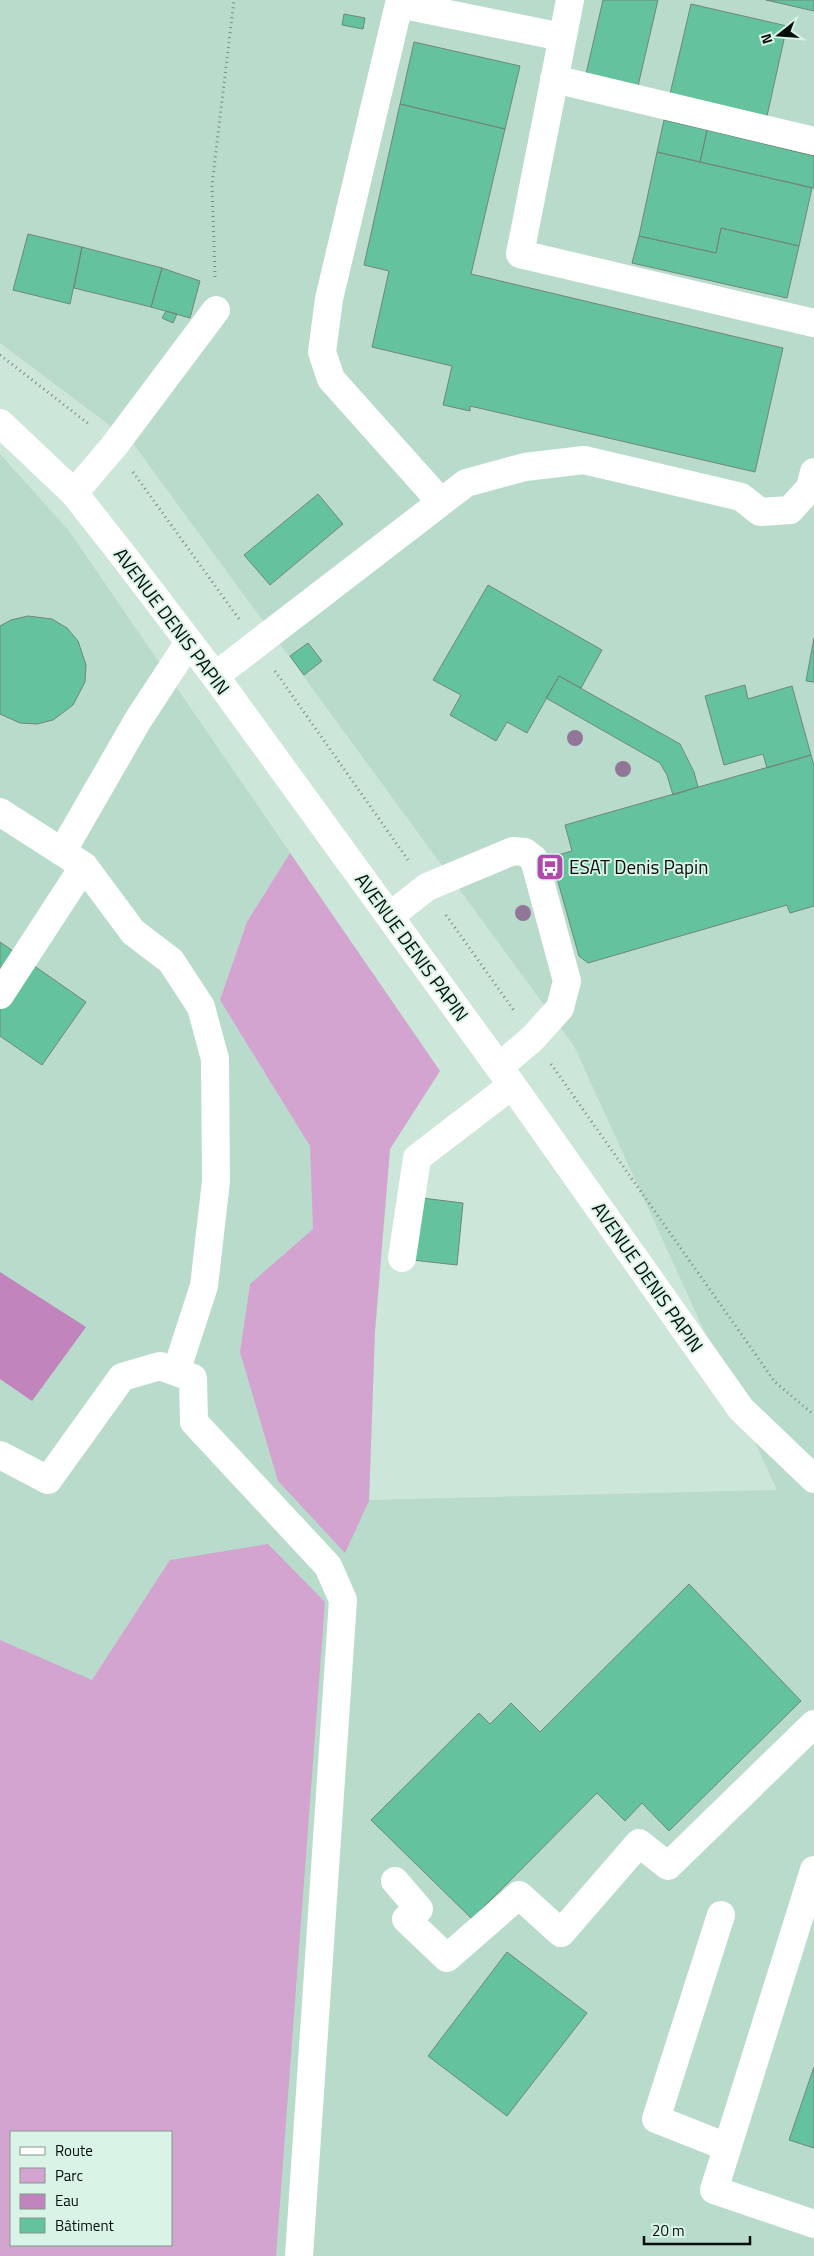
<svg xmlns="http://www.w3.org/2000/svg" width="814" height="2256" viewBox="0 0 814 2256" font-family="'Titillium Web',sans-serif">
	<rect width="100%" height="100%" fill="#cce6da"/>
	<path fill="#b9dbcb" fill-rule="evenodd" d="M0,0H814V2256H0V454L69,531L440,1071L390,1149L375,1331L369,1500L777,1490L574,1046L132,442L0,343ZM11,2132H171V2245H11Z"/>
	<path fill="#d4a4d0" fill-rule="evenodd" d="M290,853L440,1071L390,1149L375,1331L369,1501L345,1553L278,1481L240,1352L250,1284L313,1229L310,1146L220,1000L247,922Z
		M268,1544L325,1602L276,2256H0V1640L92,1680L170,1560ZM11,2132H171V2245H11Z"/>
	<path fill="#c184bd" d="M0,1272L86,1327L32,1401L0,1379Z"/>
	<path fill="#64c29d" stroke="#70877d" d="M603,0H658L638,86L586,74Z
		M766,0H814V11Z
		M691,4L787,26L767,116L670,94Z
		M344,14L365,18L363,29L342,25Z
		M414,42L520,66L505,129L400,104Z
		M400,104L505,129L471,274L783,348L755,472L470,406V411L443,405L452,366L372,347L389,271L364,265Z
		M664,120L707,130L700,162L657,152Z
		M707,130L814,156V188L700,162Z
		M657,152L812,188L799,246L721,228L716,253L639,236Z
		M721,228L799,246L787,298L632,263L639,236L716,253Z
		M28,234L82,247L70,304L13,290Z
		M82,247L162,268L151,307L74,288Z
		M162,268L200,281L190,318L151,307Z
		M166,311L177,314L173,323L162,318Z
		M318,494L343,524L270,585L244,555Z
		M488,585L602,650L581,688L559,676L527,733L507,722L496,741L450,715L461,695L433,680Z
		M28,616L52,619L67,628L78,641L86,665L85,682L73,705L53,720L37,724L20,723L0,714V626L11,620Z
		M814,638V682L806,681Z
		M308,643L322,661L304,675L290,656Z
		M559,676L680,744L694,772L698,787L673,795L667,775L660,763L546,698Z
		M745,685L748,699L792,686L811,755L767,768L763,754L724,765L705,696Z
		M811,755L814,766V906L790,913L787,905L588,963L579,956L551,857L572,851L565,825Z
		M0,942L86,1002L42,1065L0,1036Z
		M422,1198L463,1203L457,1265L412,1260Z
		M689,1584L801,1701L669,1831L642,1803L625,1821L597,1793L472,1919L371,1820L479,1713L490,1724L511,1703L540,1732Z
		M507,1952L587,2013L507,2116L428,2056Z
		M814,2067V2148L789,2140Z"/>
	<g fill="none" stroke-linecap="round" stroke-linejoin="round">
		<path stroke="#7a8c84" stroke-width="3" stroke-dasharray="1 4" stroke-linecap="butt" d="M215,277L212,185L234,0
			M0,355L90,425
			M133,472L239,619
			M275,671L408,860
			M446,915L515,1012
			M551,1064L775,1382L814,1415"/>
		<path stroke="#fff" stroke-width="28" d="M570,0L520,254L814,323
			M554,79L814,141
			M74,493L114,446L216,310
			M441,502L331,379L322,352L329,299L399,4L562,37
			M215,676L466,483L525,467L584,460L741,497L760,512L790,510L810,488L814,472
			M0,812L84,866L133,932L171,961L201,1007L215,1059L216,1181L204,1286L176,1372
			M62,852L138,720L189,642
			M390,916L427,887L513,851L525,852L534,859L567,981L560,1008L533,1038L499,1067
			M0,995L84,866
			M402,1258L417,1158L512,1085
			M0,1455L48,1480L122,1377L160,1366L193,1378L194,1422L328,1566L343,1600L299,2256
			M814,1870L714,2190L814,2224
			M395,1881L419,1909L406,1919L447,1958L519,1895L561,1933L639,1843L668,1866L814,1724
			M721,1915L656,2119L727,2147"/>
		<path stroke="#fff" stroke-width="28" d="M0,423L74,493L122,554L215,676L512,1085L741,1409L814,1479"/>
	</g>
	<g fill="#927697">
		<circle cx="575" cy="738" r="8"/>
		<circle cx="623" cy="769" r="8"/>
		<circle cx="523" cy="913" r="8"/>
	</g>
	<defs>
		<symbol id="bus-square" viewBox="-11 -11 22 22"><rect x="-9" y="-9" width="18" height="18" rx="4" fill="#b049ac" stroke="#d9f3e7"/><path d="M-5-6H5V4H4V6H2V4H-2V6H-4V4H-5ZM-3.5-4V0h7V-4ZM-3.5 1.2v1.5H-2V1.2ZM2 1.2v1.5H3.5V1.2Z" fill="#fff"/></symbol>
	</defs>
	<g fill-rule="evenodd">
		<use href="#bus-square" x="534" y="851" width="32" height="32"/>
	</g>
	<g text-anchor="middle" stroke-width="4" stroke-linejoin="round" paint-order="stroke">
		<g font-size="19" fill="#070f0b" stroke="#d9f3e7">
			<text transform="translate(172 621) rotate(53)" y="7">AVENUE DENIS PAPIN</text>
			<text transform="translate(412 947) rotate(54)" y="7">AVENUE DENIS PAPIN</text>
			<text transform="translate(648 1277) rotate(55)" y="7">AVENUE DENIS PAPIN</text>
		</g>
		<g font-size="19" fill="#070f0b" stroke="#d9f3e7" text-anchor="start">
			<text x="569" y="874">ESAT Denis Papin</text>
		</g>
	</g>
	<rect x="10" y="2131" width="162" height="115" fill="#d9f3e7" stroke="#85988f"/>
	<rect x="20" y="2147" width="25" height="8" fill="#ffffff" stroke="#85988f"/>
	<text x="55" y="2156" font-size="15" fill="#070f0b">Route</text>
	<rect x="20" y="2168" width="25" height="15" fill="#d4a4d0" stroke="#85988f"/>
	<text x="55" y="2181" font-size="15" fill="#070f0b">Parc</text>
	<rect x="20" y="2194" width="25" height="15" fill="#c184bd" stroke="#85988f"/>
	<text x="55" y="2206" font-size="15" fill="#070f0b">Eau</text>
	<rect x="20" y="2218" width="25" height="15" fill="#64c29d" stroke="#85988f"/>
	<text x="55" y="2231" font-size="15" fill="#070f0b">Bâtiment</text>
	<g transform="translate(779 35) rotate(253)" stroke="#d9f3e7" stroke-width="4" paint-order="stroke">
	<path d="M0-4L9 19L0 12L-9 19Z" fill="#070f0b"/>
	<text y="-8" font-size="14" font-weight="bold" text-anchor="middle" fill="#070f0b">N</text>
	</g>
	<path d="M644 2236v8h106v-8" fill="none" stroke="#070f0b" stroke-width="2.5"/>
	<text x="652" y="2236" font-size="15" fill="#070f0b" stroke="#d9f3e7" stroke-width="4" paint-order="stroke">20 m</text>
</svg>
